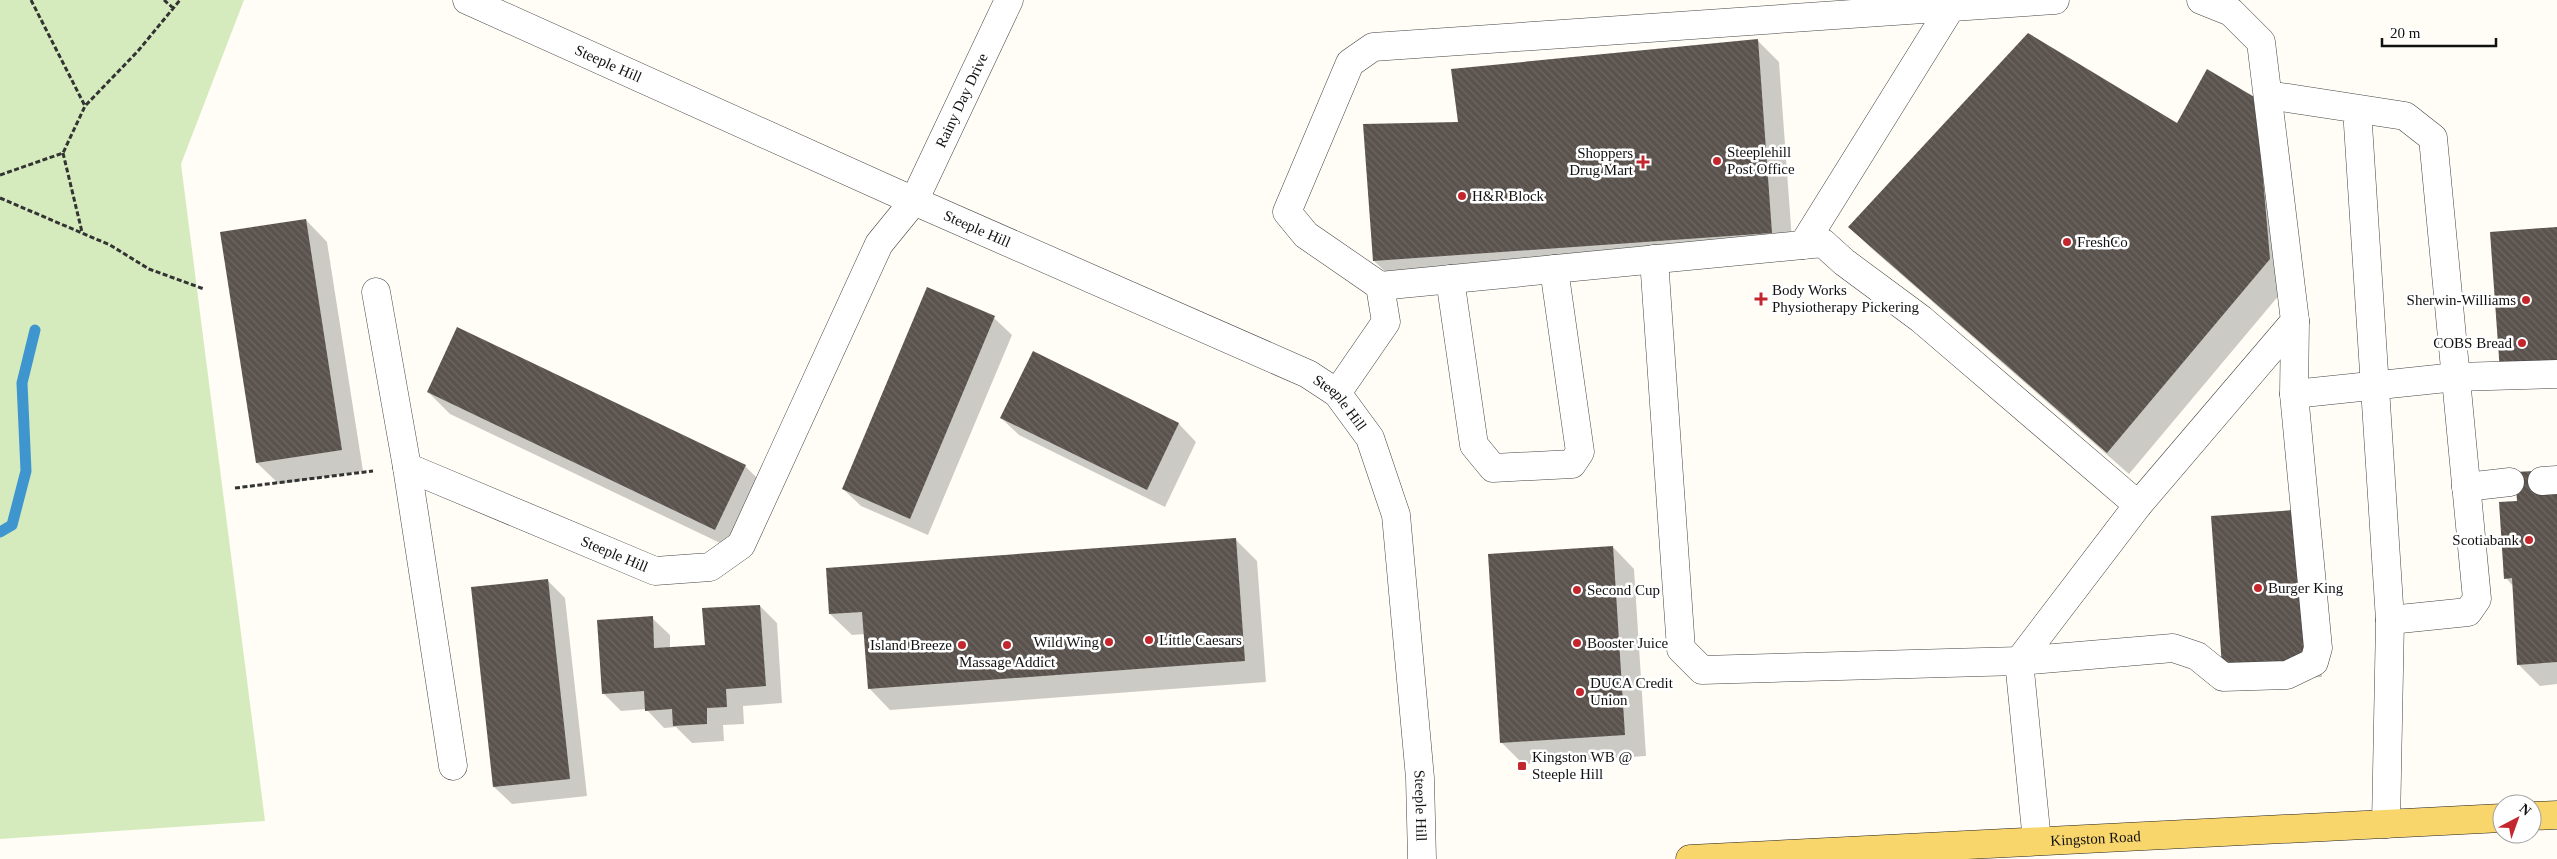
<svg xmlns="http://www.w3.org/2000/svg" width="2557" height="859" viewBox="0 0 2557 859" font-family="Georgia,serif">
	<defs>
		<pattern id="building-back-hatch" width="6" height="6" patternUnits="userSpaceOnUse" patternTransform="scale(1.25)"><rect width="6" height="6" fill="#5a524d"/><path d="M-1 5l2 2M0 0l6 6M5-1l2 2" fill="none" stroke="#6d6662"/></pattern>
	</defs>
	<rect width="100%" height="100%" fill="#fffdf5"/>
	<path fill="#d5ebbd" d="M0,0H244L181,164L265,821L0,839Z"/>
	<path fill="#0003" d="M1757,40L1779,62L1793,254L1396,282L1374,261L1460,123Z
		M2255,99L2291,281L2129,474L1871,248L1850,227Z
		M306,220L327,242L363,471L279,484L257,463Z
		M928,289L994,318L1012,335L928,535L861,506L843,489Z
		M1033,353L1179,424L1196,442L1165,507L1019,435L1001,418Z
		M428,392L745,466L766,487L737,551L450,414Z
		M2534,472L2557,495V684L2540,686L2518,664L2513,586L2506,578L2518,502Z
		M2311,529L2322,677L2240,682Z
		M1236,540L1257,561L1266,682L890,710L869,688L865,634L852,635L830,614L827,569Z
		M1613,547L1634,569L1646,756L1523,764L1501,742Z
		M547,580L565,598L587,796L512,804L494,787Z
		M760,606L777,623L782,703L743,706L744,724L723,725L724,741L692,743L676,727L664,728L646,709L621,711L603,693L652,618L670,635V648L706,646Z"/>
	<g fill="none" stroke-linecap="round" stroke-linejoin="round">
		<path stroke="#3f96cf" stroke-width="11" d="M0,532L12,525L26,471L22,383L35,330"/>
	</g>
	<path fill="url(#building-back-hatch)" d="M2028,33L2177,123L2207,69L2256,98L2270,259L2107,453L1848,227Z
		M1758,39L1772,233L1373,261L1363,124L1458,122L1451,69Z
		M306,219L342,450L256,463L220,232Z
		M2557,227V368L2500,372L2490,232Z
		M927,287L995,316L910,519L842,489Z
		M457,327L746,465L715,530L427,392Z
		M1033,351L1179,423L1147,490L1000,418Z
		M2535,471L2537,495L2557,494V662L2517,665L2512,578L2504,579L2499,502L2517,501L2515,472Z
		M2294,510L2305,660L2222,666L2211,516Z
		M1236,538L1245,661L868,689L862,612L829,614L826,568Z
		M1613,546L1625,735L1500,743L1488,554Z
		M548,579L570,779L493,787L471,587Z
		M760,605L766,686L726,689L727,707L707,708V724L673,726L672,709L645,711L644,691L602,694L597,620L653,616L654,648L705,645L702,608Z"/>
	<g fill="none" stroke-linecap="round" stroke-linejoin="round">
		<defs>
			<g id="minor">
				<path id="s1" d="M467,0L914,201L1308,374L1337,393L1370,438L1396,515L1420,778L1422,859"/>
				<path d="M2268,95L2405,116L2433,138L2477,599L2468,612L2390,620L2357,109"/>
				<path d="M1803,245L1951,7"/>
				<path d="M1654,259L1681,649L1702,670L2019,661L2173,648L2197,656L2223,677L2287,675L2314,662L2318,648L2294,394L2295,321"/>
				<path d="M1450,279L1474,445L1493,468L1572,464L1580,452L1554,269"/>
				<path d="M1380,286L1823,243L1844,262L1921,319L2138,505"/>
				<path d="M376,292L407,467L453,766"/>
				<path d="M1337,393L1386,322L1380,286L1306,235L1287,212L1350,63L1373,47L2055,0"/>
				<path d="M2294,394L2456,377L2557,374"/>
				<path id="s2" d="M407,467L655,571L710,567L741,545L879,244L914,201L1009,0"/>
				<path d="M2542,481L2557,480"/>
				<path d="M2466,487L2510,482"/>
				<path d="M2386,824L2390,620"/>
				<path d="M2037,841L2019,661L2138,505L2295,321L2261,42L2231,12L2201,0"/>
			</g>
			<g id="major">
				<path d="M2532,816L2557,815"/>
				<path id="s3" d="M1690,859L2502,818"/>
			</g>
		</defs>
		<use href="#minor" stroke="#444" stroke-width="29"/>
		<use href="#major" stroke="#222" stroke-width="29"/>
		<path stroke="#333" stroke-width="3" stroke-dasharray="5 2.5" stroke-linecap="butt" d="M31,0L85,106
			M164,0L173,8
			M63,153L82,232
			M0,175L63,153L85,106L138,51L180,0
			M0,198L110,245L149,269L204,289
			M235,488L373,471"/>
		<use href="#minor" stroke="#fff" stroke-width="28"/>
		<use href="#major" stroke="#f9d66b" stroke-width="28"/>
	</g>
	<g fill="#c4262e" stroke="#fff" stroke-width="2">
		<circle cx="1717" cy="161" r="5"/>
		<path d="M1640.5 154.5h5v5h5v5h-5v5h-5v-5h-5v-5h5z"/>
		<circle cx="1462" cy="196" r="5"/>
		<circle cx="2067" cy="242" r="5"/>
		<path d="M1758.5 291.5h5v5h5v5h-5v5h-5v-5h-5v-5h5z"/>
		<circle cx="2526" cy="300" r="5"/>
		<circle cx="2522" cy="343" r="5"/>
		<circle cx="2529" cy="540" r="5"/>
		<circle cx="2258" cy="588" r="5"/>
		<circle cx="1577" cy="590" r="5"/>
		<circle cx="1149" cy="640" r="5"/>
		<circle cx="1109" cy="642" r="5"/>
		<circle cx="1577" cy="643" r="5"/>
		<circle cx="962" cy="645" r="5"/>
		<circle cx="1007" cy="645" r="5"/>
		<circle cx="1580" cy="692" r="5"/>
		<rect x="1517" y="761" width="10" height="10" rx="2.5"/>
	</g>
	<g text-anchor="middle" stroke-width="5" stroke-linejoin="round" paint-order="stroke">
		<g font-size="15" fill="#111" stroke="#fff">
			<text dy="5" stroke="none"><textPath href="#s1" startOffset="155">Steeple Hill</textPath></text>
			<text dy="5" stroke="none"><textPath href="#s2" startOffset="860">Rainy Day Drive</textPath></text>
			<text dy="5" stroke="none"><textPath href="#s1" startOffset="559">Steeple Hill</textPath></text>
			<text dy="5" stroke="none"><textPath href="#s1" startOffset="964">Steeple Hill</textPath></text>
			<text dy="5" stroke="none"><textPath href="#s2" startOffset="225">Steeple Hill</textPath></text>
			<text dy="5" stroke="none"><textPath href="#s1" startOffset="1384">Steeple Hill</textPath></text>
			<text dy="5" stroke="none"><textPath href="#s3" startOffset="406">Kingston Road</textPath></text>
		</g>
		<g font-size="15" fill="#111" stroke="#fff" text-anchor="start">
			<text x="1727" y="157">Steeplehill<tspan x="1727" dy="17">Post Office</tspan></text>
			<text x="1633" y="158" text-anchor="end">Shoppers<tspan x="1633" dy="17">Drug Mart</tspan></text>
			<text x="1472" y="201">H&amp;R Block</text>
			<text x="2077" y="247">FreshCo</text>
			<text x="1772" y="295">Body Works<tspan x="1772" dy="17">Physiotherapy Pickering</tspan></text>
			<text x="2516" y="305" text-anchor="end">Sherwin-Williams</text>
			<text x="2512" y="348" text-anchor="end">COBS Bread</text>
			<text x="2519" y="545" text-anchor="end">Scotiabank</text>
			<text x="2268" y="593">Burger King</text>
			<text x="1587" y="595">Second Cup</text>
			<text x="1159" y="645">Little Caesars</text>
			<text x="1099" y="647" text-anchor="end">Wild Wing</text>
			<text x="1587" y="648">Booster Juice</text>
			<text x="952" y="650" text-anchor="end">Island Breeze</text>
			<text x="1007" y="667" text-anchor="middle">Massage Addict</text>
			<text x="1590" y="688">DUCA Credit<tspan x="1590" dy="17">Union</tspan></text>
			<text x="1532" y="762">Kingston WB @<tspan x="1532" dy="17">Steeple Hill</tspan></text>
		</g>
	</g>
	<g transform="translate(2517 819) rotate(41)"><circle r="24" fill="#ffffff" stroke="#a0a0a0"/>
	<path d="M0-4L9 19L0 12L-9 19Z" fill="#c4262e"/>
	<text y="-8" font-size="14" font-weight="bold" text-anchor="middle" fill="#111111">N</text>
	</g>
	<path d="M2382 38v8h114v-8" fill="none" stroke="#111111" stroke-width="2.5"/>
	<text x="2390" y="38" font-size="15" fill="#111111" stroke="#ffffff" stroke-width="4" paint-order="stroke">20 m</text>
</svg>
